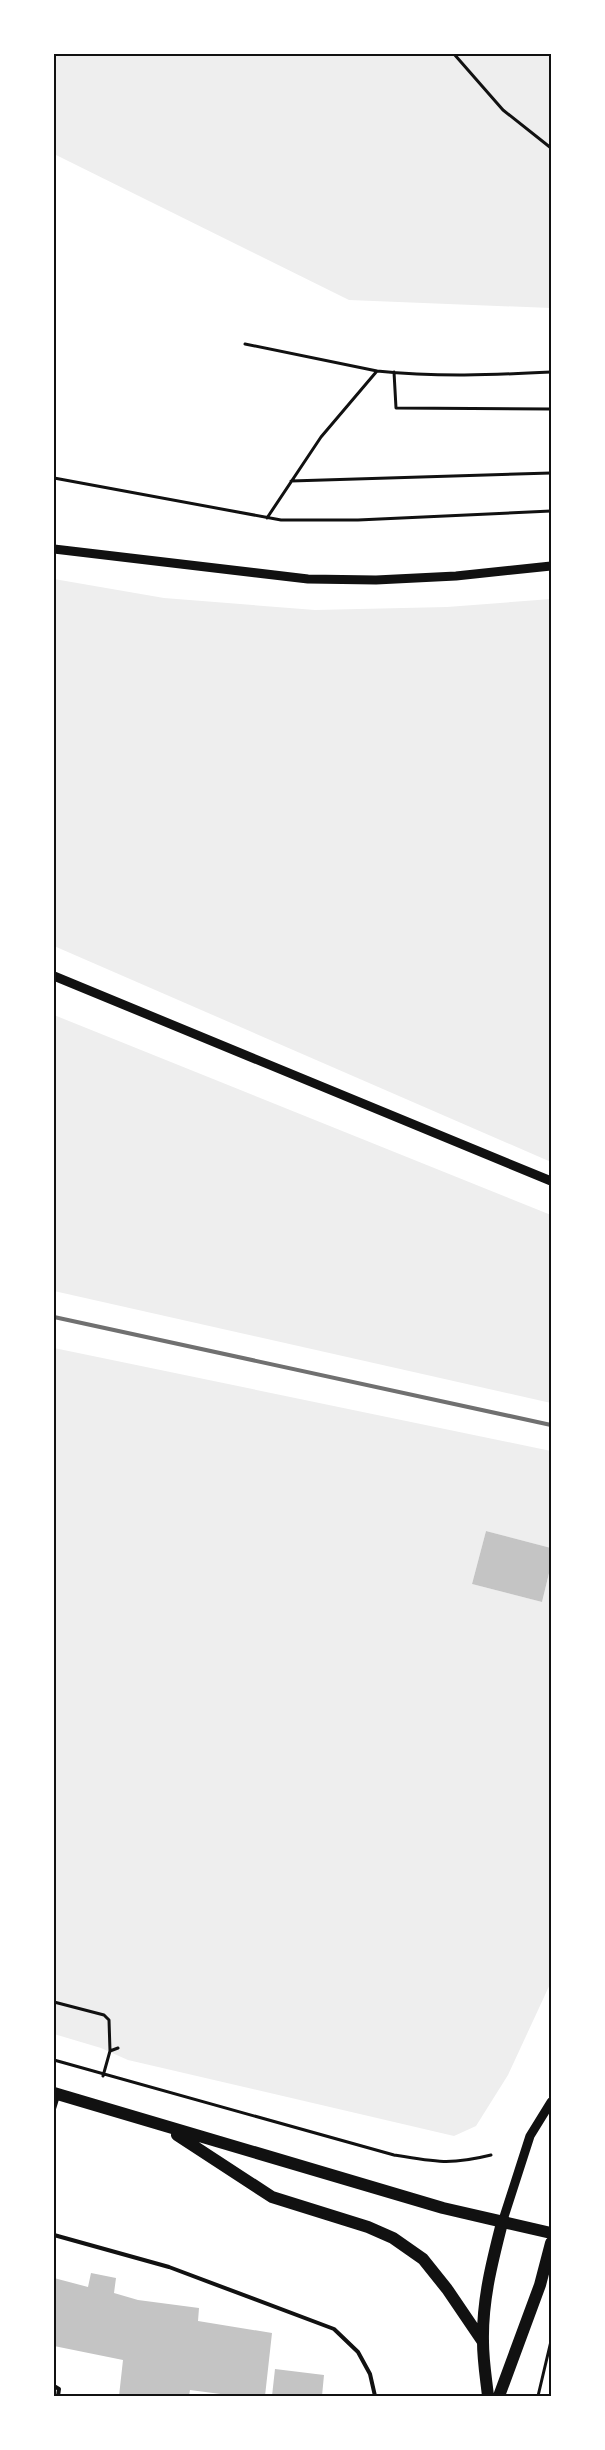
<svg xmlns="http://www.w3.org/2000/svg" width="605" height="2450" viewBox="0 0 605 2450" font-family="'PT Sans Narrow',sans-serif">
	<rect width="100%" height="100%" fill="#fff"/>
	<path fill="#eee" d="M54,54H551V308L349,300L54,154Z
		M54,579L164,598L315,610L447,607L551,599V1162L54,946Z
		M54,1015L551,1215V1403L54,1291Z
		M54,1348L551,1451V1548L486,1531L472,1584L542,1602L551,1565V1982L508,2075L476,2126L454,2136L128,2060L101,2048L54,2034Z"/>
	<path fill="#c4c4c4" d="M486,1531L551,1548V1565L542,1602L472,1584Z
		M91,2273L116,2278L114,2293L138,2300L199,2308L198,2321L272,2333L265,2396H236L190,2390L189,2396H119L123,2360L54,2346V2278L88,2287Z
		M275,2369L324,2375L322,2396H272Z"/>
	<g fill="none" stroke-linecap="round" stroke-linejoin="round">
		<path stroke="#111" stroke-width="3" d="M454,54L503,110L551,148
			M245,344L377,371
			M394,372L396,408L551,409
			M54,478L281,520H358L551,511
			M291,481L551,473
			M267,518L321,437L377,371C436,377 493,375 551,372
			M54,2002L104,2015L109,2020L110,2051L103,2076
			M110,2051L118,2048
			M54,2060L394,2155C435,2162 451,2165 491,2155
			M538,2396L551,2341"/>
		<path stroke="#111" stroke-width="4" d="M54,2109L58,2096
			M54,2235L169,2267L334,2329L358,2352L370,2374L375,2396
			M54,2386L59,2389L58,2396"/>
		<path stroke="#111" stroke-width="9" d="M54,549L308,579L376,580L456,576L551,566
			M54,976L551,1181
			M502,2223L530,2136L551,2102"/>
		<path stroke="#111" stroke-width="12" d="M54,2093L443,2208L551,2233
			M177,2135L272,2197L368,2227L393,2238L423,2259L447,2289L483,2342
			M488,2396C486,2378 483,2360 483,2342C482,2301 492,2262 502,2223
			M499,2396L540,2285L551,2243"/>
		<path stroke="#707070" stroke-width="4" d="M54,1317L551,1425"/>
	</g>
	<rect width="605" height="2450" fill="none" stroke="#ffffff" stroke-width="110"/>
	<rect x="55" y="55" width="495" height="2340" fill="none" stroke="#111" stroke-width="2"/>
</svg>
